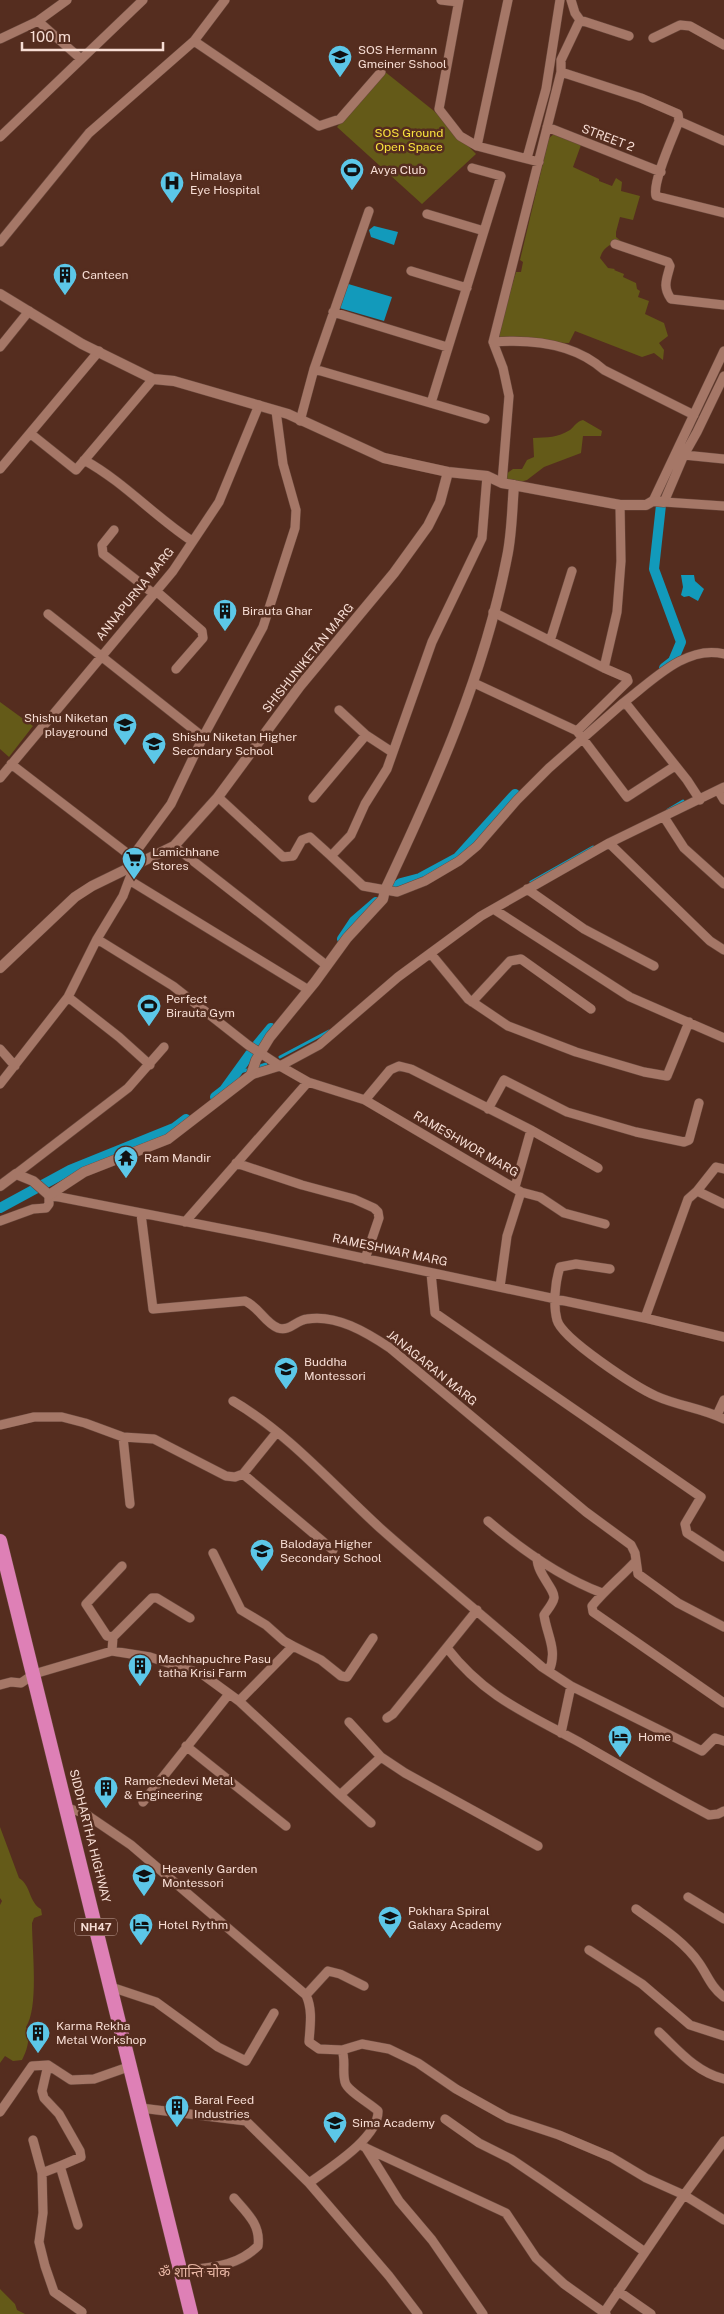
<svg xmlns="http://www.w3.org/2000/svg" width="724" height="2314" viewBox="0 0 724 2314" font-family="'Public Sans','Noto Sans Devanagari',sans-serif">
	<rect width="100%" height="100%" fill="#552d1f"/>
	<path fill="#645a18" d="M384,71L434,111L476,154L422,204L337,127Z
		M554,134L581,145L573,167L599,179V181L612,186L616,178L622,182L621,191L640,196L633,220L620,217L616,232V237L622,242C611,243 603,247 600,258L608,268L615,269L614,270L624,274L623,277L636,283L637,289L640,291L638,297L649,301L645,314L664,323L668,336L659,343L664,350L663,360L654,353L642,357L575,331L569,343L496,341L516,272H521L523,262L520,260L549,138Z
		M583,420L602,431L601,436H583L581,453L544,467L527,480L520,482L504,481L506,474L513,469H522L527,460L534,457L533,438C548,437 557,438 570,430C575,426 576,422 583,420Z
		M0,702L33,726L9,757L0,749Z
		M0,1827L19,1878C31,1885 29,1903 41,1909L42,1915L34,1918L32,1923C32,1949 39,2007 26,2027C31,2038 27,2050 22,2060L13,2061L5,2056L0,2063V1905L2,1901L0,1898Z
		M0,2289L15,2304L17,2310L25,2314H0Z"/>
	<path fill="#129abb" d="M374,226L398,232L394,245L371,237L369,230Z
		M345,283L392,297L384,321L336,307Z
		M681,575H694L695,581L704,589L698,601L689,596L684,597L681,595L683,587Z"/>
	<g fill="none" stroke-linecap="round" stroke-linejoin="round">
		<path stroke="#129abb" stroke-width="3" d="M668,810L683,801
			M531,882L593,847
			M280,1057L329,1031
			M257,1067L266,1064
			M236,1073L251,1069"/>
		<path stroke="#129abb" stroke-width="10" d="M661,505L654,569L681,642L673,661L664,668
			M395,887L401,883L420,878L457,858L515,794
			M342,939L354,921L376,902
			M257,1045L271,1028
			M215,1097L224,1090L250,1054
			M0,1208L70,1170L174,1128L186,1119"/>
		<defs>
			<path id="minor" d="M441,0L458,2
				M459,0L439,109L460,136L477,146L539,162
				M580,20L629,36
				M38,21L81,59
				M653,38L680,25L690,26L724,45
				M0,39L38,21L67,0
				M194,41L225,0
				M561,72L641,98L678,114L679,121C673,137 652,182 656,196L724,213
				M679,121L724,141
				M547,127L661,172
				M0,137L143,0
				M477,146L508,0
				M527,158L546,89L560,0
				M427,214L484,231
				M0,242L89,133L194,41L319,126L340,119L381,72
				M615,244L668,262L670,266C667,279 662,286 671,299L724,305
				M411,271L467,288
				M333,312L447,347
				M493,342C532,339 575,344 604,370L694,415
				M0,347L29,311
				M314,369L485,419
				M724,376L697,432L684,455L664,502L724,506
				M431,403L501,176L472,168
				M300,421L314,369L369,211
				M31,434L76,470L153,379
				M684,455L724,459
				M84,460C124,482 154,516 192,541
				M0,469L99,351
				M487,476L482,538L432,642L387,769L365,804L351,835L331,856L363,886L397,892L425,881L459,861L477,846L517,800L549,768L623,703L628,706L687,780L700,800
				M502,483L509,396L503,368L493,342L561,72V60L580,20L575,13L571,0
				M653,501L724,351
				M114,530L102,545L103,554L154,594
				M156,591L202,631L203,638L176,669
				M493,612L604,668
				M48,614L203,737L263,627L295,528L296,510L283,464L276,411
				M550,641L572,571
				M474,683L577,731L627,797L675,766
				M623,703C651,682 686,644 724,654
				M339,710L366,735
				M577,731L628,681L627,678L604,668L617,612L621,561L620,505
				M0,778L173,571L219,502L259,405
				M718,790L724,800
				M218,797L283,857L293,856L302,840L310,837L331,856
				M313,798L366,735L392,752
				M664,817L684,848L724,884
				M609,843L710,941L724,950
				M174,846L326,965
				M132,857L171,804L203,737
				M129,880L307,989
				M527,889L584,929L654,966
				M495,910L630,997L724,1038
				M97,939L173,986L248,1045L280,1066L319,1045L398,977L481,916L609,843L724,787
				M431,954L468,999L508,1026L576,1052L644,1072L667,1076L689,1022
				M68,997L119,1037L150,1065
				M472,1002L510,961L521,959L591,1009
				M0,1049L15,1066
				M251,1075L280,1066L308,1082
				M0,1084L68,997L97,939L123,896L135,864L132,857L11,764
				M365,1100L521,1192L507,1236L500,1287
				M488,1109L504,1080L567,1112L636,1132L684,1142L689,1140L699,1103
				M236,1163L302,1185L354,1199L374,1208L378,1212L379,1218L365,1259
				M16,1174L128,1088L164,1047
				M515,1187L531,1130
				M697,1191L724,1204
				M521,1192L540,1197L564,1213L605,1224
				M141,1214L153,1309L245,1301C259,1307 265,1323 278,1328C290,1332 296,1320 307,1319C336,1314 366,1332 390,1348L586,1512L631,1545L635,1553L638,1574L678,1603L724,1627
				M0,1221L33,1209L46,1208L49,1204V1195L264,1237L645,1318L724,1337
				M185,1222L308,1082L365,1100L390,1070L399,1066L411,1069L531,1130L598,1168
				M610,1269L576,1264L560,1267C555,1282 553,1305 557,1320C562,1339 636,1387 656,1396C678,1406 702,1408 724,1419
				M431,1273L435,1313L701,1497L685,1524L687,1533L724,1557
				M645,1318L688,1199L697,1191L716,1167L724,1169
				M233,1401C289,1434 333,1485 380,1528C433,1575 488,1620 542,1667L571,1686L561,1733
				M717,1415L724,1400
				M0,1425L34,1417H62L85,1423L123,1437L154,1439L226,1476L235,1477L243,1474L333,1550
				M123,1437L130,1504
				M243,1474L277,1432
				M488,1521C522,1550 560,1577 602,1593
				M213,1553L241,1610L266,1625L284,1641L293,1646
				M537,1558C537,1574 555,1589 554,1598C553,1604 547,1610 544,1615C547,1636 558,1650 549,1671
				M635,1562C621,1577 605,1590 592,1606L593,1612L724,1703
				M113,1637L107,1636L86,1604L122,1566
				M447,1648C485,1697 526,1713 579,1742C622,1767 665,1792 709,1815L718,1814L724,1811
				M112,1651L113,1637L152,1598H157L190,1618
				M0,1685L11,1682L21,1683L34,1674L112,1651L150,1657L202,1674L239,1701L293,1646L321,1660L341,1676L347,1677L373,1638
				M571,1686L702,1751L715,1738L724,1741
				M239,1701L340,1795L381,1757L405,1773L538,1846
				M387,1718L393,1714L477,1610
				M349,1722L381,1757
				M186,1746L286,1826
				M340,1795L371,1823
				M143,1802L229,1694
				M67,1808L84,1813L131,1845L306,1995C313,2010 310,2026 309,2042L319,2049L342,2050L362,2044L389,2049L418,2063L456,2089L508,2118L559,2135L611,2157L646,2178L684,2195L724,2220
				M688,1897L724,1919
				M636,1909C658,1925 684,1941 699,1963C708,1976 711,1987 724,1997
				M589,1950L642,1984L690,2025L724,2036
				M111,1987L156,2002L218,2047L246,2061L274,2013
				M306,1995L328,1971L340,1974L364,1986
				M659,2032C679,2051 696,2072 724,2079
				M48,2065L42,2091L44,2098L59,2114L80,2151L81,2157L60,2166L78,2225
				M141,2108L246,2121L309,2183L389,2276L418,2314
				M0,2112L32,2066L48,2065L71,2080L94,2079L131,2066
				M445,2119L479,2143L511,2159L542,2180L645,2252
				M33,2140L42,2173
				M360,2144L366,2148L399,2201L432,2240L483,2314
				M366,2148L506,2213L536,2258L564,2284L606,2314
				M60,2166L42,2173L43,2213L39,2242L45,2266L54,2292L82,2312
				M309,2183C328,2169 379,2138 378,2111C371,2104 347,2091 345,2082C342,2071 346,2061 342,2050
				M181,2271C210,2267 235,2268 258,2246C261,2225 247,2213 234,2198
				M618,2291L651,2314
				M603,2314L684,2195L724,2141"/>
			<path id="tertiary" d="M0,294L82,344L153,379L174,381L288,414L384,458L448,472L487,476L502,483L620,505H646L653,501L664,502
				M0,968L75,897L92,886L174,846L218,797L300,686L394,573L428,526L440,502L448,472
				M0,1186L16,1174L33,1181L49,1195L84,1172L168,1139L251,1075L256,1060L270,1037L315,982L347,938L383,899L385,890C436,782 484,675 507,557C512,534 512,509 514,485"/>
			<path id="trunk" d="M0,1541L191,2314"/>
		</defs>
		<use href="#minor" stroke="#6a483c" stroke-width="10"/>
		<use href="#tertiary" stroke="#6a483c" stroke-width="11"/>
		<use href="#trunk" stroke="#6a483c" stroke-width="15"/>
		<use href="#minor" stroke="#a57767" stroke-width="9"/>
		<use href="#tertiary" stroke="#a57767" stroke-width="10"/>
		<use href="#trunk" stroke="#de80b6" stroke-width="14"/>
	</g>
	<defs>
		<symbol id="university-pin" viewBox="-11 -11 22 30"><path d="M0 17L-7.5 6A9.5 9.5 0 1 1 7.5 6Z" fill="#5cc7e8" stroke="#552d1f"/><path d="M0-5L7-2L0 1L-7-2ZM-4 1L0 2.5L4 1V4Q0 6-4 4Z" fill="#111"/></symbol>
		<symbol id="stadium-pin" viewBox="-11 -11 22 30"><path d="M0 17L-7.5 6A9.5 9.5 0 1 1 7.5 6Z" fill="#5cc7e8" stroke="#552d1f"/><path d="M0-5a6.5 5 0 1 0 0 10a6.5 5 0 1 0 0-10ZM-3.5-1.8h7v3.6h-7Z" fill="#111"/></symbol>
		<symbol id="hospital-pin" viewBox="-11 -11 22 30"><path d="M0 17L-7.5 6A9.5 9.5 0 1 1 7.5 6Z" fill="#5cc7e8" stroke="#552d1f"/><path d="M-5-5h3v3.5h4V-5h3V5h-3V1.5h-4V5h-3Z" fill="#111"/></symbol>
		<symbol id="building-pin" viewBox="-11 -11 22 30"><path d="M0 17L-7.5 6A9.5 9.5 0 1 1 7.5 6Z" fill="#5cc7e8" stroke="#552d1f"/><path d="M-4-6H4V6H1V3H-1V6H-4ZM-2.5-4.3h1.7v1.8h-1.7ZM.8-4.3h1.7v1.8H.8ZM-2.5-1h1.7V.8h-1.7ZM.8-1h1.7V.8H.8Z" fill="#111"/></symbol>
		<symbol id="school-pin" viewBox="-11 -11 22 30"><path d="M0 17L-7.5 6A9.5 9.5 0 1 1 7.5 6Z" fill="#5cc7e8" stroke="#552d1f"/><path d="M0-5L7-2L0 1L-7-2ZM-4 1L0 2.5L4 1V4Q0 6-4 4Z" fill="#111"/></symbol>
		<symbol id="supermarket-pin" viewBox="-11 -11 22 30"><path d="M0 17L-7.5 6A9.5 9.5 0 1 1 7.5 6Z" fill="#5cc7e8" stroke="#552d1f"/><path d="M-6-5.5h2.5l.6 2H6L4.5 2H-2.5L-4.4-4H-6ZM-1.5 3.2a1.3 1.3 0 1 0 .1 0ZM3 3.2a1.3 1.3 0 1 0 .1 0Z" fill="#111"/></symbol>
		<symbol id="temple-pin" viewBox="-11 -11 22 30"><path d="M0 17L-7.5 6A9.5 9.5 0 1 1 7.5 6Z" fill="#5cc7e8" stroke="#552d1f"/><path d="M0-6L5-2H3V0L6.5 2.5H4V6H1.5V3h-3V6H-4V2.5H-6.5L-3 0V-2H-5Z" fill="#111"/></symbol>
		<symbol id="hotel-pin" viewBox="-11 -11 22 30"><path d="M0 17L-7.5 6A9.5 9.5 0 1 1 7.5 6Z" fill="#5cc7e8" stroke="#552d1f"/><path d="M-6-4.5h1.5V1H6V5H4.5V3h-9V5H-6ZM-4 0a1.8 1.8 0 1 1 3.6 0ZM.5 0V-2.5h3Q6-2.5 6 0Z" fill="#111"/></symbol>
	</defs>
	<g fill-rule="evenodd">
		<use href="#university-pin" x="326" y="43" width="28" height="38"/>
		<use href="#stadium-pin" x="338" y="156" width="28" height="38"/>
		<use href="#hospital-pin" x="158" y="169" width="28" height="38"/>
		<use href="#building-pin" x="51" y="261" width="28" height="38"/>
		<use href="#building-pin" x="211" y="597" width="28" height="38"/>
		<use href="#school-pin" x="111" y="711" width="28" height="38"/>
		<use href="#school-pin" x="140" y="730" width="28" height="38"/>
		<use href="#supermarket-pin" x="120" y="845" width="28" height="38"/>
		<use href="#stadium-pin" x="135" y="992" width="28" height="38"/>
		<use href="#temple-pin" x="112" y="1144" width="28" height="38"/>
		<use href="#school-pin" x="272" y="1355" width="28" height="38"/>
		<use href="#school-pin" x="248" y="1537" width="28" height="38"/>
		<use href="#building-pin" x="126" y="1652" width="28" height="38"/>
		<use href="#hotel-pin" x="606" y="1723" width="28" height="38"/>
		<use href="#building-pin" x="92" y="1774" width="28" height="38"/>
		<use href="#school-pin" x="130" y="1862" width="28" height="38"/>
		<use href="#school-pin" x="376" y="1904" width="28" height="38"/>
		<use href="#hotel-pin" x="127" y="1911" width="28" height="38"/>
		<use href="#building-pin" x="24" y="2019" width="28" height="38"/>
		<use href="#building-pin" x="163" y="2093" width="28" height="38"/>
		<use href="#school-pin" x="321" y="2109" width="28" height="38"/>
	</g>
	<g text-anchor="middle" stroke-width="5" stroke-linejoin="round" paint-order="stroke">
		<rect fill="#552d1f" stroke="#c6a89e" stroke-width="1" x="75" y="1918.5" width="42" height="17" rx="4"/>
		<g font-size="11" font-weight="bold" fill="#f7ddd4">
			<text x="96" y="1931">NH47</text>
		</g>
		<g font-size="12" fill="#f7ddd4" stroke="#552d1f" text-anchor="start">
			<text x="358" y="54">SOS Hermann<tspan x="358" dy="14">Gmeiner Sshool</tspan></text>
			<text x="370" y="174">Avya Club</text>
			<text x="190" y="180">Himalaya<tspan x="190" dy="14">Eye Hospital</tspan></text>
			<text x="82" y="279">Canteen</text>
			<text x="242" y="615">Birauta Ghar</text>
			<text x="108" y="722" text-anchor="end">Shishu Niketan<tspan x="108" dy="14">playground</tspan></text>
			<text x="172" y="741">Shishu Niketan Higher<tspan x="172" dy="14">Secondary School</tspan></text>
			<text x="152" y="856">Lamichhane<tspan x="152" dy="14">Stores</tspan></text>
			<text x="166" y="1003">Perfect<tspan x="166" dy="14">Birauta Gym</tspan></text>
			<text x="144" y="1162">Ram Mandir</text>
			<text x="304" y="1366">Buddha<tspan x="304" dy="14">Montessori</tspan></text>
			<text x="280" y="1548">Balodaya Higher<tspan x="280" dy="14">Secondary School</tspan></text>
			<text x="158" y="1663">Machhapuchre Pasu<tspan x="158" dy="14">tatha Krisi Farm</tspan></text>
			<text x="638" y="1741">Home</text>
			<text x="124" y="1785">Ramechedevi Metal<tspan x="124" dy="14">&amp; Engineering</tspan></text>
			<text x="162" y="1873">Heavenly Garden<tspan x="162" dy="14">Montessori</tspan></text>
			<text x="408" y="1915">Pokhara Spiral<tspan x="408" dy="14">Galaxy Academy</tspan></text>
			<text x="158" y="1929">Hotel Rythm</text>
			<text x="56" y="2030">Karma Rekha<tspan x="56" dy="14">Metal Workshop</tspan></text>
			<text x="194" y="2104">Baral Feed<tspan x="194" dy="14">Industries</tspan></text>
			<text x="352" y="2127">Sima Academy</text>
		</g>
		<g font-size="12" fill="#f8e13d" stroke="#552d1f">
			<text x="409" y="137">SOS Ground<tspan x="409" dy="14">Open Space</tspan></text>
		</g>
		<g font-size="12" fill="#f7ddd4" stroke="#552d1f">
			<text transform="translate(608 138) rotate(21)" y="4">STREET 2</text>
			<text transform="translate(135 594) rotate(-51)" y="4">ANNAPURNA MARG</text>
			<text transform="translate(308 658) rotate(-51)" y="4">SHISHUNIKETAN MARG</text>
			<text transform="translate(466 1144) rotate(30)" y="4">RAMESHWOR MARG</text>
			<text transform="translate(390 1250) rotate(12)" y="4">RAMESHWAR MARG</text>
			<text transform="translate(432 1368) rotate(39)" y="4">JANAGARAN MARG</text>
			<text transform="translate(90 1836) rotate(76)" y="4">SIDDHARTHA HIGHWAY</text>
		</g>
		<g font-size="14" fill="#e7b5a3" stroke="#552d1f">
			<text x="194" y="2277">ॐ शान्ति चोक</text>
		</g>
	</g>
	<path d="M22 42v8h141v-8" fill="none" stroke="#f7ddd4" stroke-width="2.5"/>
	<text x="30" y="42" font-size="15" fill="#f7ddd4" stroke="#552d1f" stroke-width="4" paint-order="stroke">100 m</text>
</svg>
